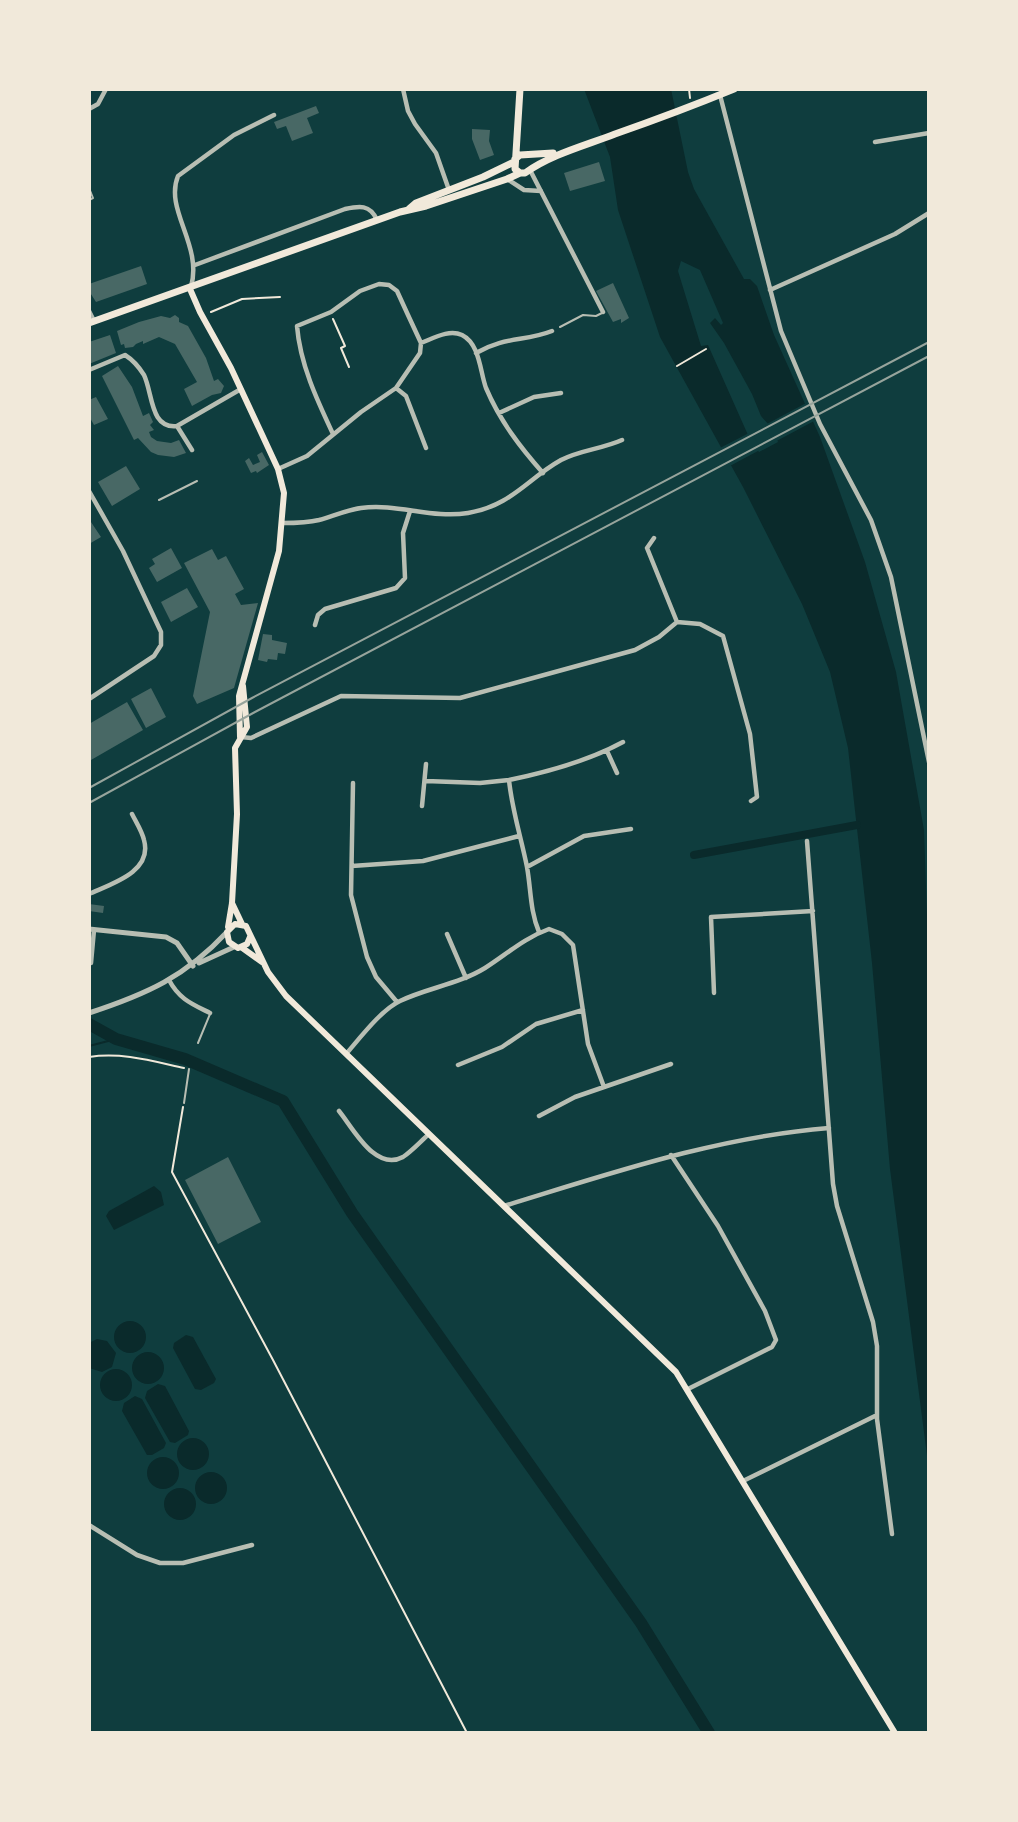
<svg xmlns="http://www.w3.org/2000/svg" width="1018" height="1822" viewBox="0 0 1018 1822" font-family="'PT Sans Narrow',sans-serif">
	<rect width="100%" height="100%" fill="#0f3d3e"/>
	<path fill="#0a2a2b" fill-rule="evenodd" d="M584,89H671L688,172L694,189L744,279H750L757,286L774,335L820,437L865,562L896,672L924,830L929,973V1471L890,1169L872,963L848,748L830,672L802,604L743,487L660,337L618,210L610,157ZM681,261L700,270L723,323L721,325L715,318L710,323L724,343L752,394L761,416L769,425L778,442L759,452L748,435L708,345L701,346L678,271Z
		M154,1186L161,1192L164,1205L114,1230L106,1216L109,1211Z
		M114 1337a16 16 0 1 1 32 0a16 16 0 1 1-32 0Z
		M186,1335L193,1337L216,1379L214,1383L201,1390L195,1389L173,1348L174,1343Z
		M97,1339L107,1341L116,1353L112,1367L102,1372L89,1368V1343Z
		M132 1368a16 16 0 1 1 32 0a16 16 0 1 1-32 0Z
		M100 1385a16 16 0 1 1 32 0a16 16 0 1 1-32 0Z
		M158,1384L165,1386L189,1431L188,1435L175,1443L170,1442L145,1398L147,1391Z
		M135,1396L142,1399L166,1443L164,1448L152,1455H147L122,1411L124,1403Z
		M177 1454a16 16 0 1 1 32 0a16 16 0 1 1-32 0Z
		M147 1473a16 16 0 1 1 32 0a16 16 0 1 1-32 0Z
		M195 1488a16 16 0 1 1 32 0a16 16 0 1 1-32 0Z
		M164 1504a16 16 0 1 1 32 0a16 16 0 1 1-32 0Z"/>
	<path fill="#0f3d3e" d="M808,402L816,420L728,467L718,449L751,432L760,447L773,441L765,425Z"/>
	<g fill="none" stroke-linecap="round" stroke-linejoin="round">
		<path stroke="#0a2a2b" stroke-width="2" d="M89,1046L116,1039"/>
		<path stroke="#0a2a2b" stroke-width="8" d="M694,855L857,825"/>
		<path stroke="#0a2a2b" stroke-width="12" d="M89,1024L116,1039L185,1059L283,1101L352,1213L641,1623L709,1733"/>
	</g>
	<path fill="#486865" d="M316,106L319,113L307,118L313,133L292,141L286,126L277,129L274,122Z
		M472,129L490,130L489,141L494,155L480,160L472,139Z
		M599,162L605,181L570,191L564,173Z
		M141,266L147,284L96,302L89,291V284Z
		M613,283L629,318L621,323V319L613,322L596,291Z
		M161,316L170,318L175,315L179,318V322L188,326L206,358L214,381L218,379L224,386L221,393L212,395L192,406L184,389L197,382L175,344L159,337L143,344V341L136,344L133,347L125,348L124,344L121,345L117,331L139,322Z
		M110,335L116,353L89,364V342Z
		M118,366L132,387L143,416L149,413L153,422L150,425L154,430L149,432L151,437L157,441L171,443L179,440L186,453L174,457L158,455L151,452L138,438L134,440L102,376Z
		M96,397L108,419L94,425L89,416V400Z
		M262,452L269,465L257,473L256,471L251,473L245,461L249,458L253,465L260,462L257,455Z
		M126,466L140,489L112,506L98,482Z
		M89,519L101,537L89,544Z
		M171,548L182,568L157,582L149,568L155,564L152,559Z
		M212,549L218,560L226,556L244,589L235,594L241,605L258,603L234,688L197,704L193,696L210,612L184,563Z
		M187,588L198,607L171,622L161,602Z
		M263,634L272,635V640L287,643L285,654L278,653L277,660L268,659L267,662L258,660Z
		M151,688L166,717L146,728L131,699Z
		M127,702L143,730L91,760L89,724Z
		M89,904L104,906L103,913L89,911Z
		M228,1157L261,1222L218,1244L185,1180Z"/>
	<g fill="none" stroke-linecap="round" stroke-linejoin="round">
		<path stroke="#f1e9da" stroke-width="2" d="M689,89L690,98
			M211,312L242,299L280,297
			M333,319L345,346L341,348L349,367
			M677,366L706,349
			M89,1057C122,1052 152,1061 184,1068
			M183,1107L172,1172L273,1360L467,1733"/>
		<path stroke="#b8beb3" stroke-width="2" d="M89,188L93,198L89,200
			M560,327L583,315L596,316L602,313
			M159,500L197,481
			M198,1043L210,1014
			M184,1103L189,1069"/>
		<path stroke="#b8beb3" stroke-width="4.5" d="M403,89L408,111L415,124L436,153L449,190
			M720,95L781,331L820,424L871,520L891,577L929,762
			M89,109L98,104L106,89
			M875,142L929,133
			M530,170L603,312
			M507,179L524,190L541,191
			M195,265L345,209C359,206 370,204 377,220
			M191,287C203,245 164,210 178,176L234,135L274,115
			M770,290L895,234L929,213
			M89,311L94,321
			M421,343C434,338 449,329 462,335C480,344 480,372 486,388C500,421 520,447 543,473
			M476,353C505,336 524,342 552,331
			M89,370L125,355C133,360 139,367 144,375C153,394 150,429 177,426L241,389
			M396,388L406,396L426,448
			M499,413L534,397L561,393
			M177,426L192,450
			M278,469L307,456L361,412L396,388L420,353L421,343L408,315L397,291L389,285L379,284L360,291L331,312L297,326C300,364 317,400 333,434
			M89,491L123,551L161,632V645L154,656L89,699
			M282,523C295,523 307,523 319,520C333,516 347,510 361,508C397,503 432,519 468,513C511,506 527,479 561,460C580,450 602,449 622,440
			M654,538L647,548L677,622L700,624L723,636L750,734L757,797L751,801
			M315,625L318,615L325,609L396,588L405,578L403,533L410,511
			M241,737L251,738L341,696L460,698L635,650L659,637L677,622
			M607,751L617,773
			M509,780C548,772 588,761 623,742
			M426,781L480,783L509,780C512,810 521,837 527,867C531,889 530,911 539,932
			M353,783L351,895L367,957L376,977L397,1002
			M422,806L426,764
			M807,841L833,1184L837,1206L873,1322L877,1346V1419L892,1534
			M352,866L423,861L519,836
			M527,867L584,836L631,829
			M89,894C111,884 153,872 144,840C142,831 136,822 132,814
			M447,934L466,978
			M91,963L94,930
			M169,980C179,999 192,1004 210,1013
			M714,993L711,917L813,911
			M346,1054C360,1038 381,1010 400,1001C427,988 459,984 485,968C507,954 524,938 549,929L562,934L573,945L588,1044L604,1087
			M458,1065L502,1047L536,1024L583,1010
			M339,1111C353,1128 375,1172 403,1157C412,1151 421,1141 429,1134
			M539,1116L575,1097L671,1064
			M671,1155L718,1226L765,1311L776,1340L772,1347L688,1389
			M504,1206C612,1173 717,1137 829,1128
			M743,1481L877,1415
			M89,1525L137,1555L160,1563H183L252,1545"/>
		<path stroke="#b8beb3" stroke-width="5" d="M89,929L166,937L177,943L193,966
			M199,963L234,947
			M89,1013C147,994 185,977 227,932"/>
		<path stroke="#f1e9da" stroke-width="6" d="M190,289L200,312L231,368L259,428L278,469L284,493L279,551L239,696L240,737
			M232,903L242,924
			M228,927L232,903L237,814L235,748L247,727L243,686
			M250,937L247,944L238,948L229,942L227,932L235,924L246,926L268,972L286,996L676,1372L895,1733
			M241,947L262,962"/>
		<path stroke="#f1e9da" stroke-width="7" d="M515,159L520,155L553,153
			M520,173L515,169L520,89
			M409,209L416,203L483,177L514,162
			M89,323L400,212L426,206L507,179L520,173H525C552,154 584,146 615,134C655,120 695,105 734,89"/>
		<path stroke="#97a49c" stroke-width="2" d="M89,788L252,698L929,342
			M89,803L255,712L929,356"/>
	</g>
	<rect width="1018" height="1822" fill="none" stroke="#f1e9da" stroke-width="182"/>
</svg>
